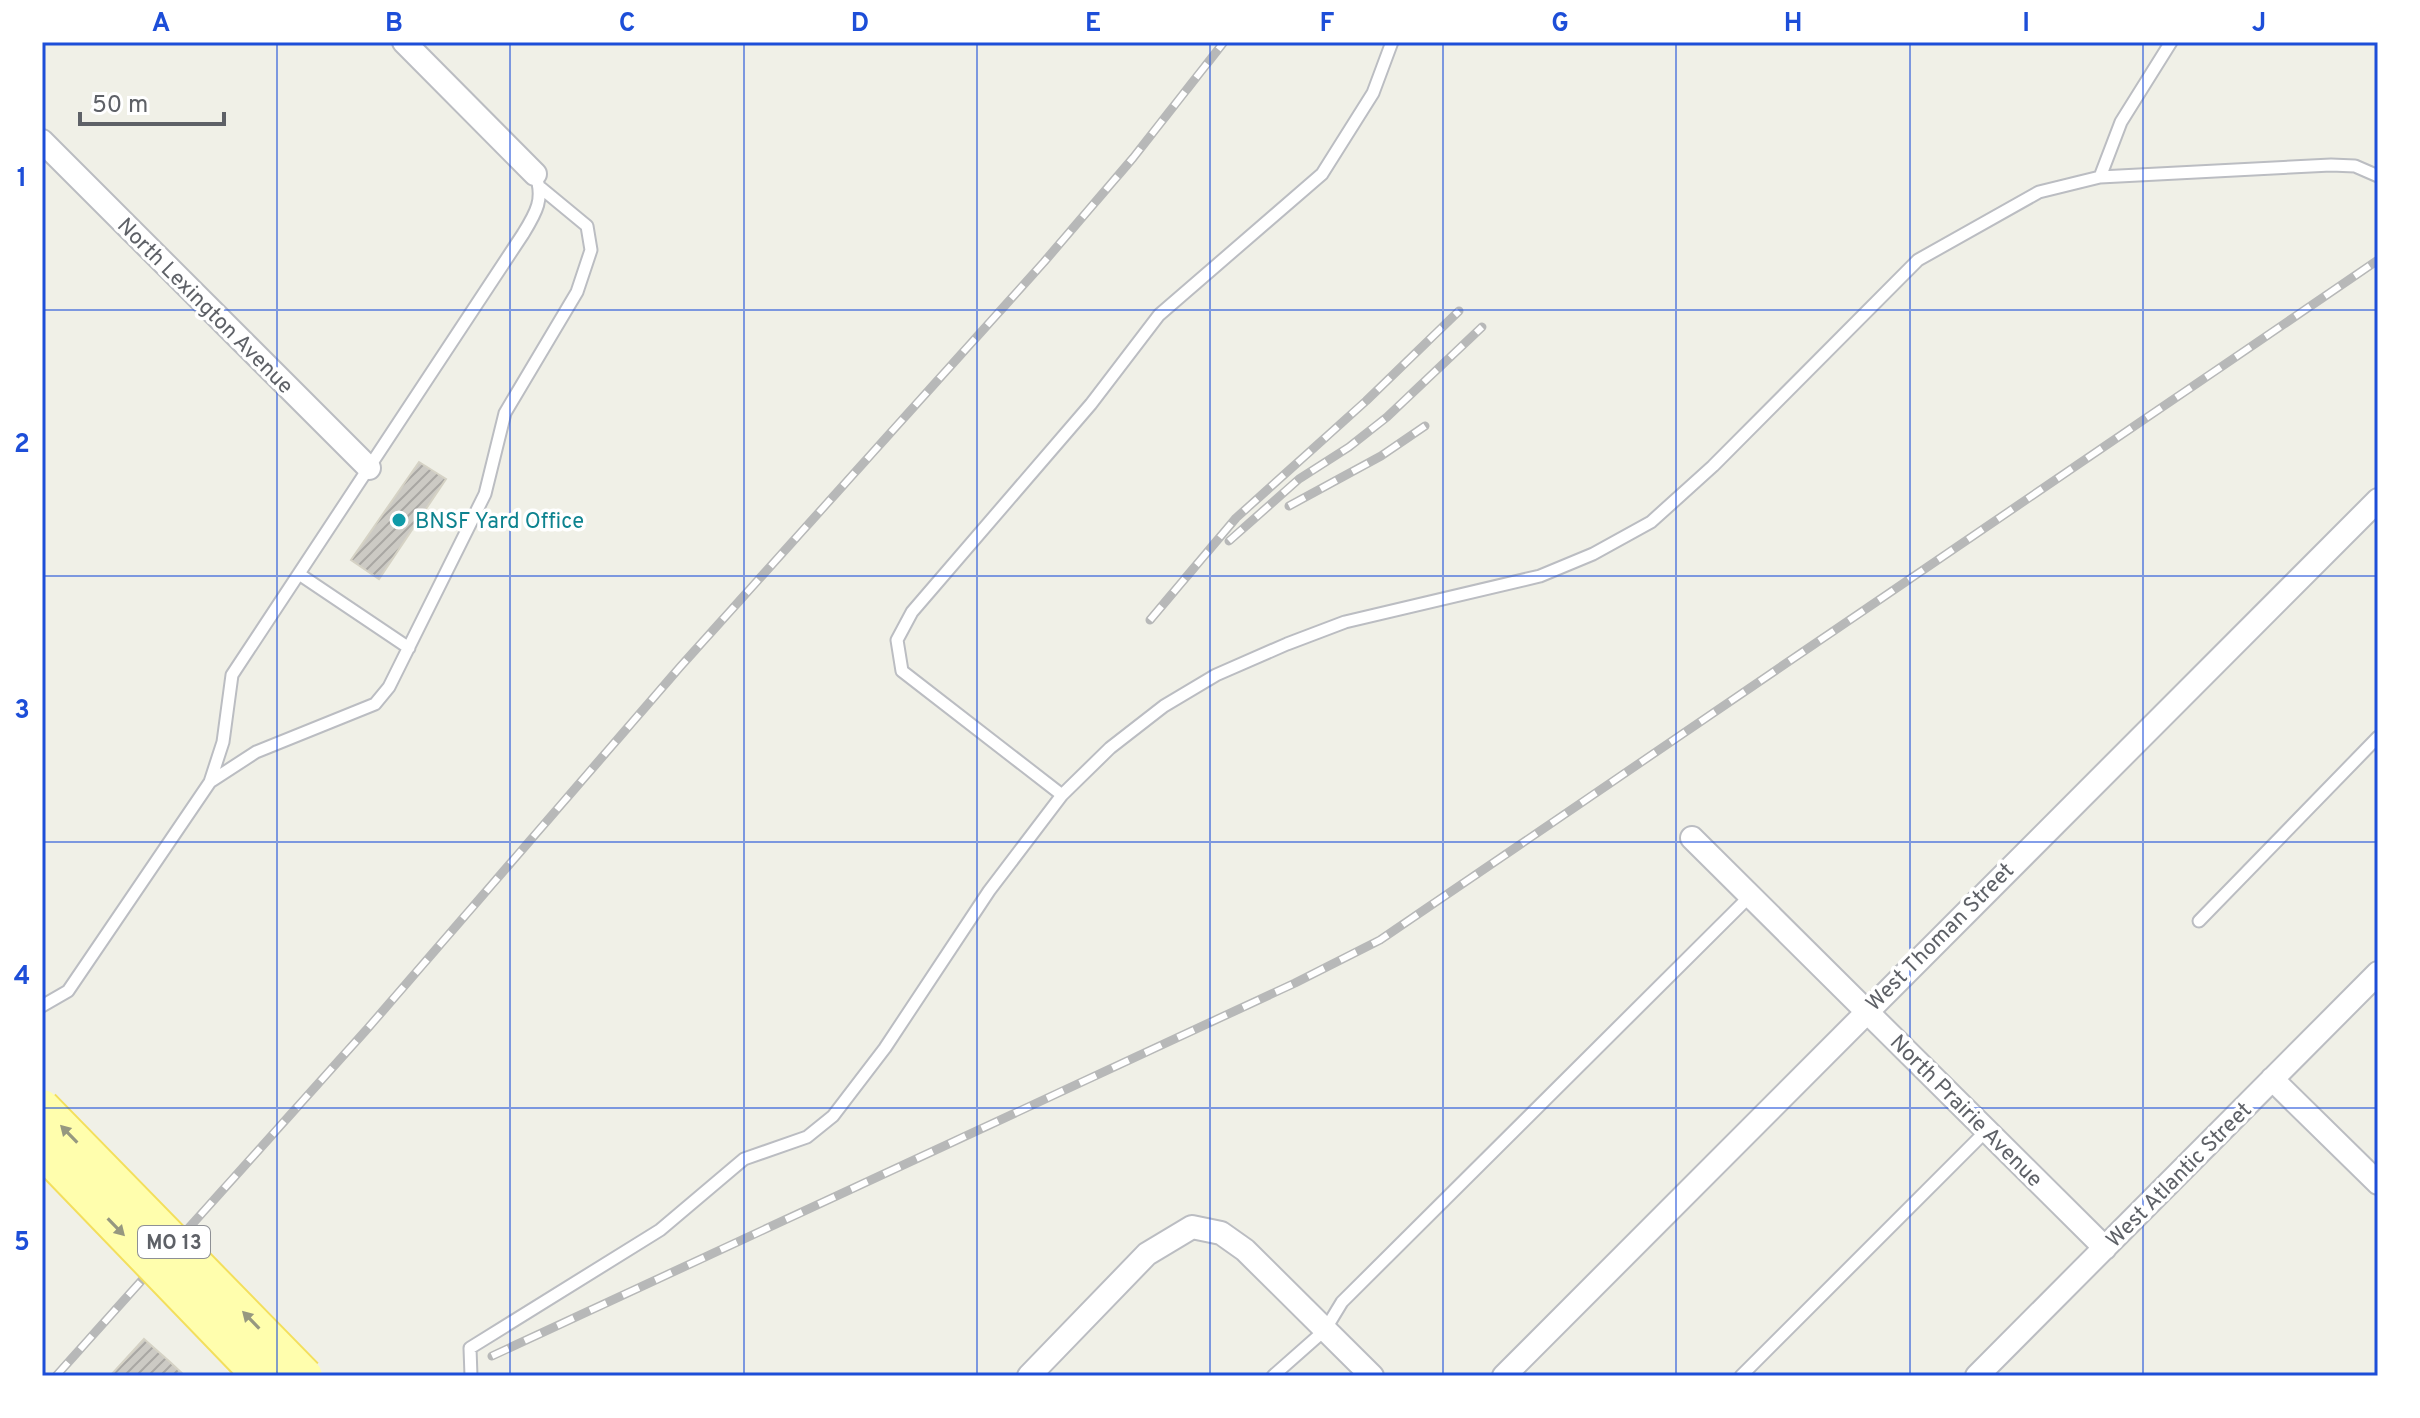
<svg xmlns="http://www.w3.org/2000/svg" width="2420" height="1418" viewBox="0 0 2420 1418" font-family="Overpass,sans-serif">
	<defs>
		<pattern id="building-hatch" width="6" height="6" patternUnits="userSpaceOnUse" patternTransform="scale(2)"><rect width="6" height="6" fill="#cccac4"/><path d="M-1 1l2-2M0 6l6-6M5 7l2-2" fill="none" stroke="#a9a7a3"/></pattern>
	</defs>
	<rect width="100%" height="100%" fill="#f0f0e7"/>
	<path fill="url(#building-hatch)" stroke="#d5d2c5" stroke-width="2" d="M419,462L446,479L379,579L351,560Z
		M144,1339L170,1362L185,1376H110Z"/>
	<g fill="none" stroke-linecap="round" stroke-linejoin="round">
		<defs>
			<path id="service" d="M2100,177L2121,122L2171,42
				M299,574L409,648
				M210,782L256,752L375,704L389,687L485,494L505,413L577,292L591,250L587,226L541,188
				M1062,795L902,671L897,640L912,612L1091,404L1159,315L1322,174L1373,93L1392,42
				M2199,921L2378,737
				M42,1006L68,991L210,782L223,742L232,675L523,234C536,213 545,198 535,174
				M471,1376L470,1348L660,1230L744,1159L807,1137L833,1116L885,1048L989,891L1062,795L1110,748L1164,706L1216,675L1287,644L1345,622L1540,576L1593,554L1651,522L1713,466L1918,260L2039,192L2100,177L2331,165L2355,166L2378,176
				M1273,1376L1325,1330L1342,1302L1750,896
				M1741,1376L1987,1130"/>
			<path id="minor" d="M404,42L535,174
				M42,141L369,468
				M1692,838L2105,1248
				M2272,1079L2378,1183
				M1029,1376L1147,1254L1192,1227L1221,1233L1245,1250L1372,1376
				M1504,1376L2378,500
				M1977,1376L2378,973"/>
		</defs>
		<use href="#service" stroke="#bbbdc2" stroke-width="15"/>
		<use href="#minor" stroke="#bbbdc2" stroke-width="26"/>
		<use href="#service" stroke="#fff" stroke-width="11"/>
		<use href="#minor" stroke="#fff" stroke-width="22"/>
		<defs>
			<path id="rail" d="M1289,506L1381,456L1425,426
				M1229,541L1299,479L1349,447L1387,417L1482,327
				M1150,620L1236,518L1366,401L1459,311
				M492,1356L1295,983L1380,940L2378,260
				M56,1376L368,1028L680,667L1044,262L1133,158L1224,42"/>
		</defs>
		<use href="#rail" stroke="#b7b8b8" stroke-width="9"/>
		<use href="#rail" stroke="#fff" stroke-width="6" stroke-dasharray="18" stroke-linecap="butt"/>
		<defs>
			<path id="primary-bridge" d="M42,1107L305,1376
				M42,1150L260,1376"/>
		</defs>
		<use href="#primary-bridge" stroke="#f3df5d" stroke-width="38" stroke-linecap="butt"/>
		<use href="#primary-bridge" stroke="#fffead" stroke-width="34"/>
	</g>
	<defs><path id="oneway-solid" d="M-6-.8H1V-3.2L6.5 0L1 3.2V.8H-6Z" transform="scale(2)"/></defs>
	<g fill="#969880">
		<use href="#oneway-solid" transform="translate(69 1134) rotate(-134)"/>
		<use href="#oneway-solid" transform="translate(116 1227) rotate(46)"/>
		<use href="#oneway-solid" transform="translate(251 1320) rotate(-134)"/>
	</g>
	<path fill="none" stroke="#1d4ed8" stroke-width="2" stroke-opacity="0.55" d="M277,42V1376M510,42V1376M744,42V1376M977,42V1376M1210,42V1376M1443,42V1376M1676,42V1376M1910,42V1376M2143,42V1376M42,310H2378M42,576H2378M42,842H2378M42,1108H2378"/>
	<circle fill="#0f9aa8" stroke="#fff" stroke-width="3" cx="399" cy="520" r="8"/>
	<g text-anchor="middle" stroke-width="7" stroke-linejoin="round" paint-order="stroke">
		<rect fill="#fff" stroke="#8e9095" stroke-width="2" x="138" y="1226" width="72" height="32" rx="6"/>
		<g font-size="20" font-weight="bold" fill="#5e6167">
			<text x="174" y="1249">MO 13</text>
		</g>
		<g font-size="22" fill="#5e6167" stroke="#fff">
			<text transform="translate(206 305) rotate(45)" y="8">North Lexington Avenue</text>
			<text transform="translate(1939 936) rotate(-45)" y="8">West Thoman Street</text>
			<text transform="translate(1967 1110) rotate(45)" y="8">North Prairie Avenue</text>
			<text transform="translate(2178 1174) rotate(-45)" y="8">West Atlantic Street</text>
		</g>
		<g font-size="22" fill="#0d838f" stroke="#fff" text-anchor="start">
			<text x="415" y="528">BNSF Yard Office</text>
		</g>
	</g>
	<rect width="2420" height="1418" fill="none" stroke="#ffffff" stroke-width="88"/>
	<path d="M80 112v12h144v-12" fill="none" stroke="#5e6167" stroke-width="4"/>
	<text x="92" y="112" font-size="24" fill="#5e6167" stroke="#ffffff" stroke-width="6" paint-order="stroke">50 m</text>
	<rect x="44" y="44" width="2332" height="1330" fill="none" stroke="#1d4ed8" stroke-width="3"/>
	<g font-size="26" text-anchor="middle" font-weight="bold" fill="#1d4ed8">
		<text x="161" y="31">A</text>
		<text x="394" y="31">B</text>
		<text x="627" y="31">C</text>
		<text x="860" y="31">D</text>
		<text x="1093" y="31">E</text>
		<text x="1327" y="31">F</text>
		<text x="1560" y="31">G</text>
		<text x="1793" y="31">H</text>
		<text x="2026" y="31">I</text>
		<text x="2259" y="31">J</text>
		<text x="22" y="186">1</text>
		<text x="22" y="452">2</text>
		<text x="22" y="718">3</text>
		<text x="22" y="984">4</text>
		<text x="22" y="1250">5</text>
	</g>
</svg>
